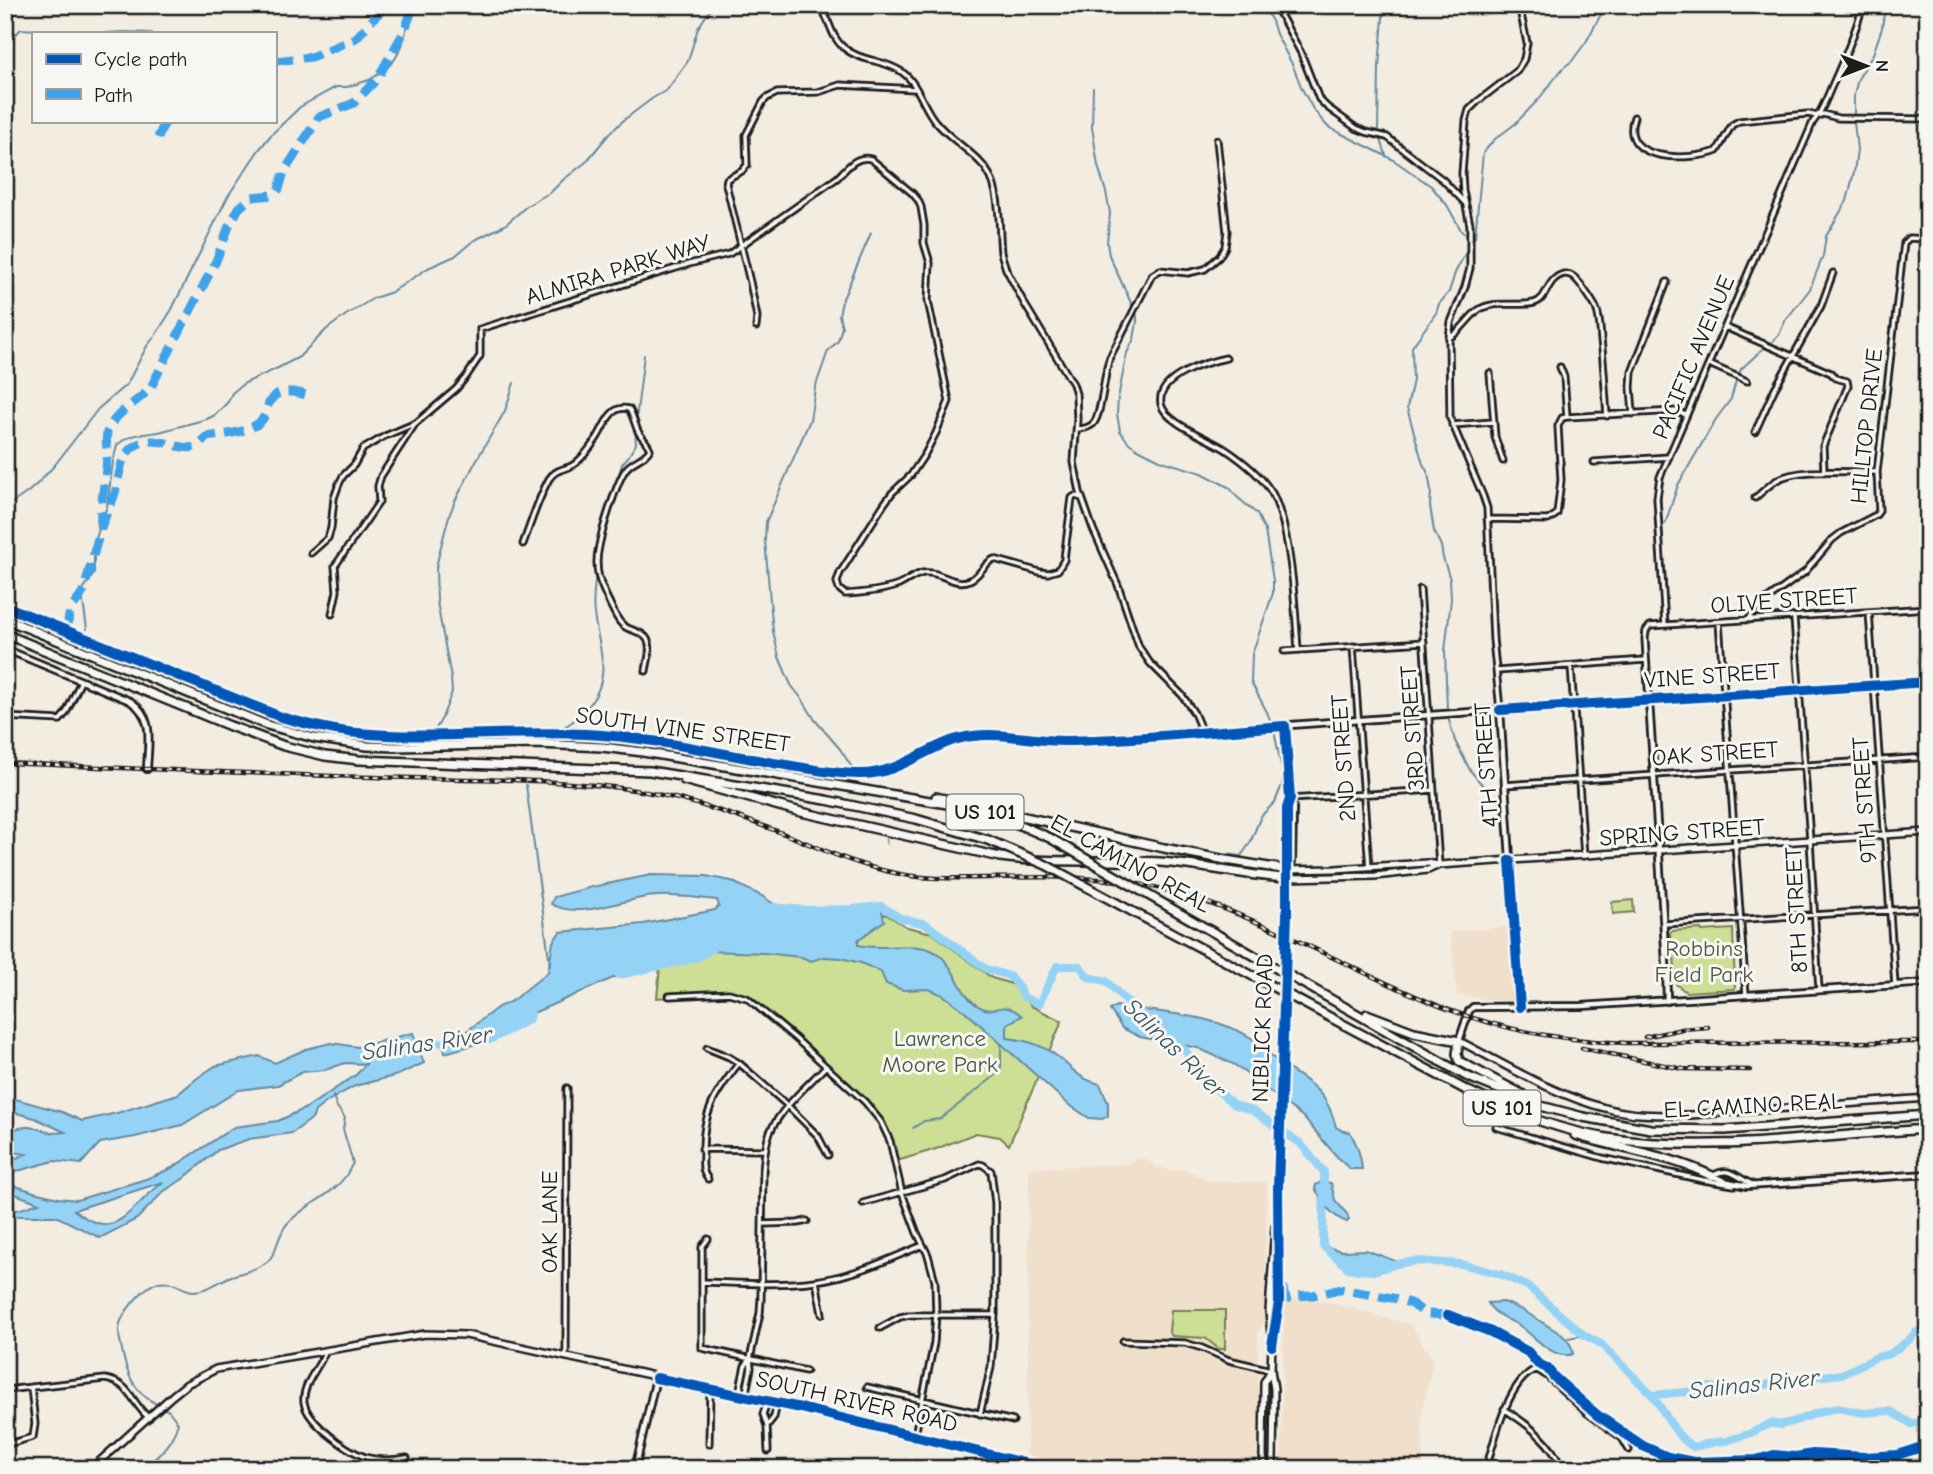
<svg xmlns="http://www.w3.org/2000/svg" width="1933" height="1474" viewBox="0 0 1933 1474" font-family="'Comic Neue',sans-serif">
	<rect width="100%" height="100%" fill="#f3ece0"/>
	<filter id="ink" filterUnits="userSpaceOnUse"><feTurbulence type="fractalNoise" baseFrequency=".0143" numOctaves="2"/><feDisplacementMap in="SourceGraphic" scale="14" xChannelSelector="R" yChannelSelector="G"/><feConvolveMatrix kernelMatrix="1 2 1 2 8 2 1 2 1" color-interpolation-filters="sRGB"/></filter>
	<g filter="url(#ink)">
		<path fill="#f0e0cb" d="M1507,927L1511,931L1518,999L1514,1003L1457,995L1450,932Z
			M1137,1159H1146L1158,1168L1161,1167L1170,1171L1185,1169L1209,1181L1267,1182L1264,1324L1258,1332V1462L1253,1469H1079L1027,1455L1029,1168L1129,1164Z
			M1284,1298L1328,1302L1411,1325L1433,1360L1422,1412L1423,1468L1400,1466L1368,1459H1347L1286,1465L1281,1464Z"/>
		<path fill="#ccdf94" stroke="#747e58" stroke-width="2" d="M1633,900L1634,912L1613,914L1612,902Z
			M777,906L804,910L853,909L887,915L907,927L932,933L992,978L1015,985L1022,992L1031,1006L1062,1021L1009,1145L1000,1137L976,1133L936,1149L894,1162L890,1141L875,1113L747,998L729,993L657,998L660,966L701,956Z
			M1701,929L1702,931L1733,929L1735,989L1686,992L1676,984L1674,955L1671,953L1670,933L1672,931Z
			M1171,1310H1225V1349H1219L1205,1338L1172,1336L1169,1332Z"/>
		<path fill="#95d3f6" stroke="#658a9f" stroke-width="2" fill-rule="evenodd" d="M651,875L706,876L731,881L762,896L777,906L804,910L853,909L881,906L884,921L858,940V945C881,951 912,941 933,951C956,962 958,997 982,1008C996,1015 1002,998 1022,1016L1007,1024V1038C1026,1040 1043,1045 1058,1057C1074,1070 1079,1079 1100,1084L1108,1103V1116L1102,1119L1089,1118L1068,1104L966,1012L943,995L929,989L903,990L886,984L881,972L861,963L841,958L824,957L811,961L801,957L764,953L709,951L688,960L620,975L531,1014C520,1033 467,1047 445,1053L443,1042L467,1031L498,1007L512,1001L548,972L553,942L560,932L643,924L715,910L719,906L717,900C697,898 677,895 657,896C625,897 581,921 551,904L554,897L592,887Z
			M1116,1006C1161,1013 1214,1014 1253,1039C1262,1045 1268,1054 1277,1061C1307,1083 1326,1087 1336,1127L1343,1131L1350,1132C1357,1144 1361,1155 1362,1169H1350L1339,1159L1303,1117L1235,1065L1198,1048L1140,1037L1122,1028L1110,1010Z
			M413,1033L424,1063L398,1075L355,1086L328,1101L315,1111L313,1118L292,1133L249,1139L218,1150L183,1179L163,1192L137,1219L100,1238L56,1216H5V1208L18,1210L39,1203L5,1190V1181L13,1185L34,1192L58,1198L77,1200L146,1179L172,1168L234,1127L278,1121L306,1108L356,1075L366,1064L345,1063L325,1070L302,1072L278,1085L239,1090L182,1125L135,1137L100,1143L81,1164L54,1161L10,1173L5,1177V1163L26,1154L5,1151V1129C14,1131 21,1126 29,1127C44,1128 45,1135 65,1132L35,1118L5,1110V1096L62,1112L82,1121L117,1113L178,1094L196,1079L215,1066L259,1056L275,1063L306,1049L331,1043L358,1047ZM163,1182C160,1185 154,1189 150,1193C122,1219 111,1239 74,1210Z
			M1321,1182L1331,1183L1335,1200L1347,1214L1349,1220L1347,1222C1332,1217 1323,1203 1315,1189L1316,1185Z
			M1323,1246L1342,1251L1366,1250L1401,1263C1385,1267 1366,1275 1350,1268C1340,1264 1331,1253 1323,1246Z
			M1504,1302L1522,1310L1561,1334C1567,1339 1573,1346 1573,1354C1554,1361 1534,1336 1520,1326C1508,1319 1494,1315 1488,1303Z"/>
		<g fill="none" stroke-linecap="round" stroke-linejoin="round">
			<path stroke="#658a9f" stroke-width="2" d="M1262,5L1272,21L1276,34L1293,66L1302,89L1313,109L1321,119L1328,127L1392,159L1431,186L1447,205L1462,232L1474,236
				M1384,5L1379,67L1378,131L1386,155
				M106,33L124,32L152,33
				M5,46L21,29L36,30L41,33
				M1093,88L1092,127L1098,166L1106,192L1110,213L1107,243L1109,255L1137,316V322L1134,339L1127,353L1118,398L1117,414L1120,431L1129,443L1138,449L1162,461L1202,473L1230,488L1236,496L1257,514L1265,531L1273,580V593L1252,654L1251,682L1267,712L1274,730L1282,771V785L1275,802L1261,816L1250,843L1241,856L1227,854L1225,856
				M1471,243L1475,237L1483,153L1495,139L1515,124L1538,100L1563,68L1572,61L1586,42L1606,5
				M1770,344L1779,335L1785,321L1810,289L1823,256L1826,236L1847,201L1854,172L1857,150L1854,121V95L1858,79L1873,54L1882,28L1884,14L1890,5
				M636,420L644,355
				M613,494L622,464L628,457L636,444L635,429
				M5,508L28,492L38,483L54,466L98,409L127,384L147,346L155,336L171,311L228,196L258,151L271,135L300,107L314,99L336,87H347L369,80L384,71L395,59L402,46L413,5
				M1665,524L1678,485L1716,419L1731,399L1736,381L1741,369L1765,347
				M597,547L600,529L607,509
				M87,629L82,595L84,588L94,574V544L107,506L113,462L117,445L125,439L136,435L159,432L207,419L215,415L228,402L232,393L243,384L278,368L299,357L327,329L346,315L374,298L392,292L428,268L455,256L473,241L505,225L528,205L551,192L563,180L586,162L609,134L625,119L653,98L667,90L688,61L698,28L713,5
				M1447,711L1445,651L1451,599L1450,579L1443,558L1441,546L1434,531L1430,506L1431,491L1428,473L1423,464L1407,408L1413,380L1412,347L1436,313L1439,304L1449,292L1455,273L1468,248
				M1448,717L1455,741L1470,770L1492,797
				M562,728C574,722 582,715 590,704C613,674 598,647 594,614C592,600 595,584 596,570
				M433,734L442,718L452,692L451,678L437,602L436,568L440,550L449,516L455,501L476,461L505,411L514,383
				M855,772L840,749L815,720L802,699L791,685L779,657L773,631L770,601L765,540L766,522L810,420L815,388L828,351L838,341L842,327L839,315L842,301L871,233
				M526,785L550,965
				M885,835L887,844
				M913,1128L924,1121L940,1119L995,1076L1001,1067V1044
				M1568,1338L1584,1335
				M158,1405C134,1392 127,1376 122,1350C121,1343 118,1335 119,1329C120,1314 145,1285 159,1282C173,1279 183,1291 194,1291C207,1291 218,1282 229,1277C240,1273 253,1271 264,1264C277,1257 277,1235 287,1224C304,1205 330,1197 345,1177C348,1173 350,1168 353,1163L343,1129L345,1118L337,1107L333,1096
				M141,1469C158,1459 173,1441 178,1423L169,1411L163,1408"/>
			<path stroke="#95d3f6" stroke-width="8" d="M773,907L804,910L853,909L881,906L900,918L926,924L986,969L1009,976L1016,983L1024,997L1039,1004L1057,966H1080L1088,977L1106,981L1125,1000L1143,1014
				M619,975L688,960L701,956L713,948
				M1171,1038L1185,1050L1204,1079L1233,1104L1253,1111L1300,1143L1324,1172L1323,1246L1348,1268L1358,1270L1374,1271L1401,1263L1419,1261L1461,1264L1500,1274L1527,1286L1584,1335L1601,1344L1652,1395L1697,1391L1709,1387L1742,1390L1795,1379L1842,1374L1877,1357L1890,1354L1909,1340L1916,1332L1928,1328
				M486,1040H490L528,1020L531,1014
				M409,1044L452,1042
				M1652,1395C1666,1413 1673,1434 1693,1447L1716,1442L1726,1441L1751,1433L1771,1423L1780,1425L1792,1422L1823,1411L1837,1408L1864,1413L1890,1411L1912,1424L1921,1422L1928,1417"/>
			<defs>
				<path id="minor" d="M819,5C830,18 830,36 843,47C860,62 884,59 902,72C918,83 923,107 935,121C948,137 965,147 979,161C1003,183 998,223 1001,253L1006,269L1024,303L1073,384L1076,394L1077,419L1074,462L1080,492L1093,529L1118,585L1139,647L1150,663L1182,695L1194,713L1202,732
					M1275,5L1301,53L1319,99L1327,107L1356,128L1366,132L1387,137L1443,180L1465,203
					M1634,117C1618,163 1691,161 1717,151L1732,125L1739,121L1808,114L1818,116L1823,114L1838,118L1928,119
					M756,327L757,317L750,282L726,184L727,179L742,171L747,165L746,135L763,102L767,98L777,93L818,92L840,85L915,89
					M1725,327L1831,373L1835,378L1847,381L1848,386L1823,446L1824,472
					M1449,338C1462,331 1468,317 1480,309C1496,300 1517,307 1534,303C1548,300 1546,278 1564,274C1572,273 1576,279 1581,285C1586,292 1592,300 1596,308C1600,317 1600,329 1601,340C1604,365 1605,390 1607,416
					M1226,358C1207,362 1156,377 1161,404C1165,423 1210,439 1225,449C1243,461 1261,475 1272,493C1277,502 1280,513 1283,523C1293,565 1295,608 1298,650
					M1709,364L1747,381
					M1560,367L1564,377L1567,417
					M1490,373L1495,437L1503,461
					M1633,414L1631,387L1632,372L1667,282
					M1567,417L1676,411L1686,415
					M1452,425L1493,422
					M1077,429C1083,429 1088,428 1093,424C1102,415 1104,372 1110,357L1152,275L1160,270L1188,273L1205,269L1219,257L1225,247L1227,232L1217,140
					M1755,432L1774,390L1821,306L1833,273
					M1594,462L1669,457
					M1755,498C1762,492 1769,485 1777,480C1799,467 1850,473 1877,472
					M1487,519L1548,520L1557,514L1561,480L1558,426L1562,418L1567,417
					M523,544C531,523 538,499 549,479C557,467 566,471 576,463C584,456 591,447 597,438C605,426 610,404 629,409C634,417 635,426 639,433C643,439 647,442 650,449C645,459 633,460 626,469C617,481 602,530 599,546C593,572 601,586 612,608C615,614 618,622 624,626C631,631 642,631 647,639C653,647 647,662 646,671
					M311,553L328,538L331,528L334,498L339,484L343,476L354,465L363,449L385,436L416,423L456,389L466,377L480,356V329L689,264L729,254L837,178C847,168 856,155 871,159L912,193L918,200L921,207L924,225V243L930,263L928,301L949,401L936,433L925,454L911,475L892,493L884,504L840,573L837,582L839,589L845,594C863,593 882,591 899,585C907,581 914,575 923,573C940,570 953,587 970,580C980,576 984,563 994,559L1040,572L1048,573L1058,570L1064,560L1065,551L1072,498L1075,496L1082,498
					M1420,589L1439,865
					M1869,612L1895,985
					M332,614L337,591L335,566L379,502L378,486L381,476L415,424
					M1794,618L1810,840L1819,990
					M1749,620L1754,609L1805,572L1832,540L1841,533L1876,515L1879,511L1877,472L1904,243L1909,238L1928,239
					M1719,622L1746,995
					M1665,625L1657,498L1660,477L1813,122C1822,112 1826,99 1831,88C1843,61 1855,34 1863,5
					M1353,646L1369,867
					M1284,651L1424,642
					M1571,666L1584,856
					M1497,671L1645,660
					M1649,701L1645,639L1646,631L1650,626L1928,608
					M1500,710L1493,639L1487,508L1483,496L1450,418L1449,338L1451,322L1465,287L1470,268V225L1463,191L1462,173L1466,121L1469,110L1477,102L1517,71L1524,59L1527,43L1519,5
					M5,717L60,720L66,713L81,681
					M1505,785L1928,757
					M1290,799L1434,790
					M1664,924L1928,908
					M669,996L729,993L747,998L796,1039L865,1102L881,1122L890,1141L902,1193L917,1233L928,1255L935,1281L936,1314L934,1343L915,1435
					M707,1048L729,1057L739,1063L788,1106L818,1136L828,1155
					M1496,1127L1602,1158L1703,1180L1734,1185
					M702,1149L765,1150
					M1712,1176C1731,1165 1736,1178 1752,1184
					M708,1179C701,1171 703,1162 703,1153C702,1113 715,1094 739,1063
					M863,1203L945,1180L979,1164L983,1165L991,1171L995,1203V1315L991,1367L980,1414
					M762,1224L798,1223L807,1221
					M708,1239L702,1247V1348L806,1371
					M816,1281L822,1314
					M702,1282C739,1283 778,1286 815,1281C853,1276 888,1260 923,1245
					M880,1328L900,1317L910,1315H995
					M1123,1341L1185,1343L1202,1348L1229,1360L1271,1370
					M325,1352C319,1368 302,1384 304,1402C307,1423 350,1453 369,1458C381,1461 395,1460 407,1458
					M566,1357L567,1088
					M750,1359L760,1313L761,1299L763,1171C764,1158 765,1145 770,1132C782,1107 806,1087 825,1067
					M867,1387L1013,1421
					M5,1390L105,1379C131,1383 131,1403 149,1418
					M739,1393L745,1366L750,1359L751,1368L745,1397
					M767,1402L763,1414L767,1426L774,1417L777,1404
					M1504,1409C1524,1422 1545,1437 1557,1458
					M767,1426L768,1451
					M5,1443H12L33,1437L35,1424L31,1387
					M709,1444L710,1389
					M1486,1469C1494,1441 1508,1380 1536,1369L1547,1376L1586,1412L1622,1438L1629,1450"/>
				<path id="tertiary" d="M5,606L281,717C306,724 332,731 358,733C434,740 511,730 587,734C675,739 761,764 849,774C867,775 885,773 902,766C924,757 942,742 965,737C999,730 1034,740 1067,741L1500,710L1928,682
					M5,649L130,701C155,717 148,742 147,769
					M1649,701L1666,963L1667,1001
					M1500,710L1520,1007
					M1285,726L1290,799L1293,808L1292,862L1288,870
					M1288,870L1286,861L1287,808L1289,800
					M1459,1041L1469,1011L1473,1007L1582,1006L1928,983
					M1712,1176L1728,1182L1747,1186L1928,1174
					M635,1469L656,1378"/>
				<path id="secondary" d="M1288,878L1375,876L1428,870L1437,866
					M1287,915L1288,870L1335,869L1427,863L1439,865L1928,832
					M1459,1041C1506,1065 1554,1095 1605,1108C1633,1116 1662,1115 1691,1115L1928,1098
					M1271,1335L1269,1311L1275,1226
					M1272,1346L1279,1302L1278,1188L1284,997
					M91,1469L172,1396L187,1384L216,1369L425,1334L466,1335L801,1408L1048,1469
					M1266,1469L1263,1456L1264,1382L1271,1370
					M1271,1469L1273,1463L1274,1389L1271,1370L1272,1345
					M1322,1469L1352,1466L1381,1469
					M1786,1469L1808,1467L1836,1469
					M1908,1469L1928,1463"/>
				<path id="motorway" d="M5,619L267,725L314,738L367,746L396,747L539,744L602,747L643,752L953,805L1008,820L1050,838
					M5,634L230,726L284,746L325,756L359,760L650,771L826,800L916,819L988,840
					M684,780L801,812L1000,857C1053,864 1107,859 1160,862C1203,865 1245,876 1288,878
					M936,797L1164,848L1226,860L1288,870
					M1122,906L1466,1090C1511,1112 1557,1130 1607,1138C1710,1154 1824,1135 1928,1129
					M1181,914L1466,1076L1537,1105L1583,1117L1651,1129L1725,1130L1928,1115
					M1367,1014L1414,1032L1459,1041L1457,1054L1459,1061L1522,1094
					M1575,1135C1620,1149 1669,1155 1712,1176"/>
			</defs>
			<use href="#minor" stroke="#1c1c1c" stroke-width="9"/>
			<use href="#tertiary" stroke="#1c1c1c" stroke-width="10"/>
			<use href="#secondary" stroke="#1c1c1c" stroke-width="10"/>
			<use href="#motorway" stroke="#1c1c1c" stroke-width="12"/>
			<use href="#minor" stroke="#f6f6f2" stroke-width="3.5"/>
			<use href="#tertiary" stroke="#f6f6f2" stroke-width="4.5"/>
			<use href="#secondary" stroke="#f6f6f2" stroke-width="5"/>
			<use href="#motorway" stroke="#f6f6f2" stroke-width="7"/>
			<defs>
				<path id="rail" d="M5,763C128,768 251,774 373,777C462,780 553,777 641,791C693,800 743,818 792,837C826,851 859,866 895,873C925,880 956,878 987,878C1042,877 1099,875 1154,887C1257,911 1348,971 1447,1009C1505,1031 1566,1041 1627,1043L1928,1042
					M1645,1037L1682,1029L1708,1027
					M1582,1048L1683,1069L1750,1070"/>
			</defs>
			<use href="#rail" stroke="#1c1c1c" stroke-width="4.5"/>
			<use href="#rail" stroke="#f6f6f2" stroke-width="2" stroke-dasharray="5" stroke-linecap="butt"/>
			<defs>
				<path id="secondary-bridge" d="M1284,997L1287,915"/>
				<path id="motorway-bridge" d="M1050,838L1181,914
					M988,840L1046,865L1122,906"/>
			</defs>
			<use href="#secondary-bridge" stroke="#1c1c1c" stroke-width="10" stroke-linecap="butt"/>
			<use href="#motorway-bridge" stroke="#1c1c1c" stroke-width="12" stroke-linecap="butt"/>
			<use href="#secondary-bridge" stroke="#f6f6f2" stroke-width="5"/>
			<use href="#motorway-bridge" stroke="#f6f6f2" stroke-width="7"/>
			<path stroke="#3da2ea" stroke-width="9" stroke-dasharray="18 9" stroke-linecap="butt" d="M275,61L311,57L356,38L386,5
				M158,138L163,126L167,121
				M101,529C99,503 107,478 107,452C107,445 105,436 108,430C117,410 138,403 151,387L216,261L229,226L239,208L252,197L273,195L279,189L284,172L319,117L354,103L377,79L404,32L414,5
				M67,631C68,624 68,616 71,610C74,603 80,599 83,592C91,567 96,540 106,515C108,509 112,503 114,496C120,480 118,458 133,447C161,427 189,465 206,437C224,434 244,434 259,423C264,419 265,415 267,409C272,388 289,390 306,395
				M1283,1286L1284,1296L1287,1299L1297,1296L1313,1295L1339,1289L1398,1299L1412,1304L1426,1314L1448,1315"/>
			<defs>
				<path id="cycleway" d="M5,606L281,717C306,724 332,731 358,733C434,740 510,730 586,734C651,737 716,753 780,764C806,768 832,774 859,774C903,775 932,740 973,736C1005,732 1036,742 1068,741C1140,740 1213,731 1285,726L1290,799L1287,808V915L1278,1188L1279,1302L1272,1346
					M1500,710L1928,682
					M1510,860L1520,1007
					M1448,1315L1491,1332L1528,1352L1538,1364L1547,1368L1554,1377L1597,1415L1643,1446L1668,1457L1694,1462L1756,1460L1774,1455L1796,1457L1813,1454L1865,1457L1897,1455L1928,1445
					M656,1378L801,1408L1048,1469"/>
			</defs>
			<use href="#cycleway" stroke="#f6f6f2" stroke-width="15"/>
			<use href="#cycleway" stroke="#0057b8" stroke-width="10"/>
		</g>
	</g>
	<g text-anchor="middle" stroke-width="6" stroke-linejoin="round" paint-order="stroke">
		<g fill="#f6f6f2" stroke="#5d5d5c" stroke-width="2">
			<rect x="946.5" y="794.5" width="77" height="35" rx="5"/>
			<rect x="1463.5" y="1090.5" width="77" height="35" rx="5"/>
		</g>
		<g font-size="21" font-weight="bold" fill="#1c1c1c">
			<text x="985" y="819">US 101</text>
			<text x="1502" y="1115">US 101</text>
		</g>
		<g font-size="23" fill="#1c1c1c" stroke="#f6f6f2">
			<text transform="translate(618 269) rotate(-17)" y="8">ALMIRA PARK WAY</text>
			<text transform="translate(1693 357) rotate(-67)" y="8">PACIFIC AVENUE</text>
			<text transform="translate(1866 426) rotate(-84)" y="8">HILLTOP DRIVE</text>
			<text transform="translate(1784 600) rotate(-4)" y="8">OLIVE STREET</text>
			<text transform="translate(1712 675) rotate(-4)" y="8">VINE STREET</text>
			<text transform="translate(1412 728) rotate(-94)" y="8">3RD STREET</text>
			<text transform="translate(683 729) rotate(8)" y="8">SOUTH VINE STREET</text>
			<text transform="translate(1715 753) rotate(-4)" y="8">OAK STREET</text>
			<text transform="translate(1343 758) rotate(-94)" y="8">2ND STREET</text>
			<text transform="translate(1486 765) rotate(-94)" y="8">4TH STREET</text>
			<text transform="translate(1864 800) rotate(-94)" y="8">9TH STREET</text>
			<text transform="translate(1682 832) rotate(-4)" y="8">SPRING STREET</text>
			<text transform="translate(1131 863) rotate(29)" y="8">EL CAMINO REAL</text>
			<text transform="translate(1796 910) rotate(-93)" y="8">8TH STREET</text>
			<text transform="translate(1262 1028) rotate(-88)" y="8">NIBLICK ROAD</text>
			<text transform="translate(1753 1105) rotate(-3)" y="8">EL CAMINO REAL</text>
			<text transform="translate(549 1222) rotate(-90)" y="8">OAK LANE</text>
			<text transform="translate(857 1401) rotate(13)" y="8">SOUTH RIVER ROAD</text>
		</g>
		<g font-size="23" fill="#515640" stroke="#f6f6f2">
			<text x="1704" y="956">Robbins<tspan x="1704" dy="26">Field Park</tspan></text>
			<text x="940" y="1046">Lawrence<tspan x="940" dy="26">Moore Park</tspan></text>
		</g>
		<g font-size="24" font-style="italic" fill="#40535d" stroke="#f6f6f2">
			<text transform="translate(427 1043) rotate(-8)" y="8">Salinas River</text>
			<text transform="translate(1175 1048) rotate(44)" y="8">Salinas River</text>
			<text transform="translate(1754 1384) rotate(-6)" y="8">Salinas River</text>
		</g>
	</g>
	<rect width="1933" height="1474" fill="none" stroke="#f6f6f2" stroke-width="28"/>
	<rect x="14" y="14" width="1905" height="1446" fill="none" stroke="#1c1c1c" stroke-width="2.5" filter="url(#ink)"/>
	<rect x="32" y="32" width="245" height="91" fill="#f6f6f2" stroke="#9f9f9c" stroke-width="2"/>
	<rect x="46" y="54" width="35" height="10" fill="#0057b8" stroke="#9f9f9c" stroke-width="2"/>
	<text x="94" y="66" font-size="21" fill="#1c1c1c">Cycle path</text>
	<rect x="46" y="89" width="35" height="10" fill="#3da2ea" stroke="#9f9f9c" stroke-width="2"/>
	<text x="94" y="102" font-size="21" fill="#1c1c1c">Path</text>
	<g transform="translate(1866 66) rotate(90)" stroke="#f6f6f2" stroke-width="5" paint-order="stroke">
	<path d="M0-5L12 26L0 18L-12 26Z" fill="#1c1c1c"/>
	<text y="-10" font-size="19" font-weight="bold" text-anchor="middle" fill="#1c1c1c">N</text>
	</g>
</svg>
